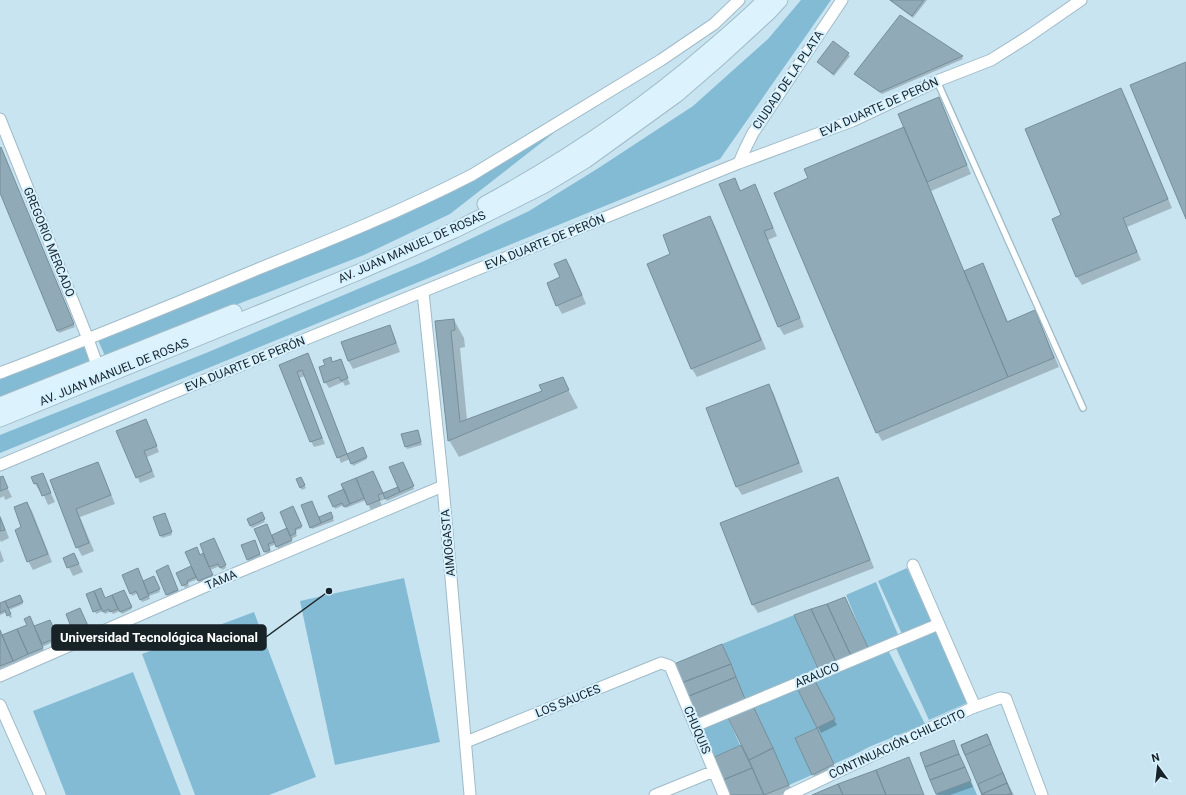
<svg xmlns="http://www.w3.org/2000/svg" width="1186" height="795" viewBox="0 0 1186 795" font-family="Roboto,sans-serif">
	<rect width="100%" height="100%" fill="#c9e4f1"/>
	<path fill="#84bbd4" d="M801,0H831L720,159L0,453V435L206,353L422,262L529,211L597,169L693,106L768,39Z
		M555,132L450,214L364,255L105,356L98,340L397,218L456,190Z
		M83,345L90,362L0,398V378Z
		M907,568L931,621L902,634L878,581Z
		M404,578L440,742L335,765L300,601Z
		M876,582L899,637L868,648L846,595Z
		M254,612L316,777L269,795H195L142,654Z
		M794,615L820,674L886,646L925,724L869,747L852,756L834,764L816,728L795,738L812,775L789,785L752,704L795,684L817,727L813,677L747,704L722,644Z
		M936,629L969,702L929,720L896,648Z
		M133,672L181,795H66L33,711Z
		M726,714L740,745L710,759L695,726Z
		M971,781L977,795H936V794Z"/>
	<path fill="#0003" d="M889,0H927L913,18Z
		M900,16L962,57L963,59L882,94L857,76L855,74Z
		M833,42L850,56L834,76L818,62Z
		M1121,90L1126,98L1172,208L1127,227L1141,260L1082,285L1077,277L1053,220L1063,215Z
		M943,107L971,174L931,191L964,272L982,264L987,273L1008,322L1034,311L1039,320L1059,367L882,441L877,432L809,179Z
		M0,149L2,151L75,327L59,333L0,190Z
		M734,179L741,191L755,185L759,194L777,236L768,240L804,327L784,335L779,327Z
		M710,217L715,226L766,349L697,377L692,369Z
		M566,260L571,268L586,304L562,314L557,305L561,278Z
		M454,320L464,338L465,347L460,348L467,420L543,391L562,378L578,408L459,457L449,440L436,321Z
		M389,326L394,335L400,352L353,369L348,360Z
		M308,354L347,455L364,451L367,459L353,466L350,459L341,463L305,376L299,378L325,444L314,447L311,441L281,366Z
		M330,358L333,363L341,360L350,384L345,386L343,382L329,388L325,382L326,365Z
		M769,385L774,394L803,472L742,495L737,487L707,408Z
		M149,426L159,452L147,457L155,477L140,483L118,431Z
		M418,433L422,445L407,449L406,446Z
		M97,463L102,471L115,504L80,517L94,551L82,556L77,547L51,481Z
		M404,465L414,489L387,501L386,499L380,501L382,506L371,510L366,500L346,508L344,505L335,509L334,506L345,490L343,485L373,472L383,494L399,487Z
		M42,474L55,502L48,505L42,491L40,492L35,484Z
		M2,477L12,497L5,500L4,496L0,498V478Z
		M301,478L306,488L302,490L297,480Z
		M837,478L842,487L874,568L758,613L753,605L721,523Z
		M27,503L32,511L52,562L33,570L28,561L23,528Z
		M294,509L302,528L295,531L297,536L291,539L292,542L278,549L276,544L269,547L271,552L266,554L256,529L271,536L288,529Z
		M330,513L334,521L312,529L311,527L319,518Z
		M261,514L265,522L252,528L248,520Z
		M0,515L9,538L1,542L0,540Z
		M166,517L172,535L162,538L161,536Z
		M215,542L226,568L222,570L220,566L210,570L213,578L200,583L198,579L188,583L189,586L185,588L178,574L193,567L198,551L200,556L205,554Z
		M256,544L261,556L249,562L248,559Z
		M0,550L4,561L0,563Z
		M74,554L83,572L73,576L64,558Z
		M169,569L179,592L168,597L157,571Z
		M155,580L160,592L149,596L150,599L142,602L138,593L132,596L131,593L143,582Z
		M101,589L105,599L124,591L132,609L122,614L120,611L113,614L111,611L105,614L103,611L96,614L88,594Z
		M19,597L23,604L9,610L12,617L10,618L7,612L0,615V604Z
		M848,604L872,658L824,678L821,673Z
		M81,612L89,631L87,632L85,630L76,633L74,631Z
		M51,623L58,640L42,647L44,650L0,669V632L2,636Z
		M725,651L748,706L755,710L792,791L781,795H730L711,759L743,745L730,718L699,731L675,664Z
		M815,684L837,725L821,733L818,727Z
		M819,734L836,770L816,780L796,739Z
		M953,741L973,787L950,795H938L937,793Z
		M990,741L1006,780L1014,795H983Z"/>
	<path fill="#90abb7" stroke="#758f9b" d="M890,0H924L912,16Z
		M900,15L963,56L880,92L854,74Z
		M833,41L849,53L833,74L817,62Z
		M1186,62V219L1130,85Z
		M1121,88L1168,199L1123,218L1137,252L1076,277L1052,219L1061,215L1025,129Z
		M939,97L967,165L927,182L898,114Z
		M904,127L1008,377L876,433L774,193L808,178L804,169Z
		M1,147L74,324L57,331L0,193V148Z
		M735,178L740,191L755,184L773,228L764,231L800,318L778,327L719,184Z
		M710,216L761,340L691,369L647,264L670,254L663,235Z
		M566,259L582,295L556,306L547,283L560,277L554,264Z
		M983,263L1007,322L1035,310L1054,358L1008,377L964,271Z
		M454,319L455,330L451,331L460,422L542,391L539,385L563,377L569,390L448,441L435,321Z
		M390,325L396,343L348,361L341,342Z
		M308,353L347,454L337,458L302,370L297,372L322,438L310,442L279,365Z
		M331,357L332,362L341,359L348,378L341,381L339,377L324,383L319,367L325,365L323,360Z
		M769,384L799,463L736,487L706,408Z
		M146,419L157,446L144,451L152,471L136,478L116,431Z
		M418,430L421,442L405,447L401,434Z
		M363,447L367,457L351,464L347,454Z
		M98,462L111,495L76,509L89,543L76,548L50,480Z
		M403,462L414,486L400,492L389,467Z
		M373,471L383,493L378,495L380,500L367,505L356,478Z
		M43,473L51,493L42,496L37,483L34,484L31,477Z
		M3,476L8,488L0,491V477Z
		M301,477L305,485L300,488L296,479Z
		M838,477L870,560L752,605L720,523Z
		M356,478L364,498L350,504L341,484Z
		M398,487L400,492L385,499L383,493Z
		M344,489L350,504L344,507L342,503L333,507L328,496Z
		M312,501L321,523L310,528L301,505Z
		M27,502L48,554L27,562L15,530L21,527L14,507Z
		M293,506L302,526L295,529L296,533L290,536L280,512Z
		M262,512L265,519L250,526L247,519Z
		M331,512L333,518L321,523L319,517Z
		M165,513L172,532L160,536L153,517Z
		M0,517L5,530L0,531Z
		M267,524L274,542L268,544L270,550L264,552L254,529Z
		M287,528L292,540L276,547L272,535Z
		M214,538L226,565L220,568L218,564L209,567L200,544Z
		M255,540L260,554L247,560L241,545Z
		M197,547L200,555L203,553L213,575L198,581L185,552Z
		M74,553L79,564L67,568L63,558Z
		M168,565L178,590L166,595L156,571Z
		M191,566L196,577L187,581L188,583L182,586L176,573Z
		M138,568L149,596L140,600L136,591L130,594L122,575Z
		M154,576L160,589L148,594L143,581Z
		M101,588L105,598L112,595L118,609L110,612L109,609L103,612L94,591Z
		M124,590L132,607L120,612L112,595Z
		M94,591L101,609L93,612L86,594Z
		M20,595L23,602L8,608L5,601Z
		M845,597L870,652L853,660L827,604Z
		M5,601L11,614L7,616L5,610L0,613V603Z
		M827,604L853,660L838,666L811,609Z
		M80,608L89,628L85,630L83,628L73,632L66,614Z
		M811,609L838,666L820,673L794,615Z
		M30,616L43,648L28,654L17,629L27,625L24,619Z
		M50,620L58,637L42,644L34,626Z
		M17,629L28,654L13,661L2,635Z
		M0,630L13,661L0,666Z
		M722,644L731,664L681,683L674,664Z
		M731,664L736,677L684,698L679,684Z
		M736,677L747,704L695,726L684,698Z
		M813,677L835,719L817,728L795,684Z
		M752,704L773,748L749,760L726,714Z
		M817,728L834,764L812,775L795,738Z
		M987,734L991,744L1012,795H982L961,745Z
		M987,734L991,744L965,755L961,745Z
		M954,740L959,754L925,767L920,753Z
		M741,745L752,768L723,780L710,759Z
		M773,748L789,785L764,795L749,760Z
		M959,754L965,767L930,780L925,767Z
		M909,757L924,795H886L876,770Z
		M965,767L971,781L936,794L930,780Z
		M752,768L764,795H729L723,780Z
		M876,770L886,795H843L838,784Z
		M1003,773L1007,783L982,794L978,784Z
		M1007,783L1011,793L1006,795H982V794Z
		M838,784L843,795H812Z"/>
	<g fill="none" stroke-linecap="round" stroke-linejoin="round">
		<defs>
			<path id="lane" d="M937,81L1083,408"/>
			<path id="street" d="M0,119L88,339L97,365
				M739,163L745,149L753,133L842,0
				M423,292L443,486L470,795
				M0,373C87,340 172,305 258,269C330,240 402,211 472,175L661,60L714,24L739,0
				M0,465L163,397L739,163L852,121L937,81L991,60L1029,36L1081,0
				M913,565L975,707
				M0,676L236,573L443,486
				M0,705L40,795
				M695,726L939,624
				M466,742L661,663L670,666L724,795
				M655,795L714,771
				M789,795L972,708L1000,698L1006,699L1007,702L1042,795"/>
			<path id="secondary" d="M485,204C566,160 642,109 711,49C729,33 748,18 765,0
				M0,405L234,312
				M0,419L359,272L455,230L543,186L586,160L676,95L720,57L769,12L780,0"/>
		</defs>
		<use href="#lane" stroke="#a0bbc8" stroke-width="8"/>
		<use href="#street" stroke="#a0bbc8" stroke-width="13"/>
		<use href="#secondary" stroke="#a0bbc8" stroke-width="17"/>
		<use href="#lane" stroke="#fff" stroke-width="5.5"/>
		<use href="#street" stroke="#fff" stroke-width="11"/>
		<use href="#secondary" stroke="#dcf3fe" stroke-width="15"/>
	</g>
	<g text-anchor="middle" stroke-width="4" stroke-linejoin="round" paint-order="stroke">
		<g font-size="12" fill="#182328" stroke="#d6f1ff">
			<text transform="translate(788 80) rotate(-56)" y="4">CIUDAD DE LA PLATA</text>
			<text transform="translate(879 107) rotate(-24)" y="4">EVA DUARTE DE PERÓN</text>
			<text transform="translate(49 242) rotate(68)" y="4">GREGORIO MERCADO</text>
			<text transform="translate(545 242) rotate(-22)" y="4">EVA DUARTE DE PERÓN</text>
			<text transform="translate(412 247) rotate(-24)" y="4">AV. JUAN MANUEL DE ROSAS</text>
			<text transform="translate(245 364) rotate(-22)" y="4">EVA DUARTE DE PERÓN</text>
			<text transform="translate(114 372) rotate(-22)" y="4">AV. JUAN MANUEL DE ROSAS</text>
			<text transform="translate(448 543) rotate(-95)" y="4">AIMOGASTA</text>
			<text transform="translate(221 580) rotate(-23)" y="4">TAMA</text>
			<text transform="translate(817 675) rotate(-23)" y="4">ARAUCO</text>
			<text transform="translate(568 701) rotate(-22)" y="4">LOS SAUCES</text>
			<text transform="translate(697 730) rotate(67)" y="4">CHUQUIS</text>
			<text transform="translate(897 744) rotate(-25)" y="4">CONTINUACIÓN CHILECITO</text>
		</g>
	</g>
	<path fill="none" stroke="#182328" stroke-width="1.5" d="M329 591L266 637"/>
	<circle fill="#182328" stroke="#d6f1ff" stroke-width="1.5" cx="329" cy="591" r="4"/>
	<rect fill="#182328" stroke="#182328" stroke-width="1.5" x="52" y="625" width="214" height="25" rx="4"/>
	<g font-size="13" text-anchor="middle" font-weight="bold" fill="#fff">
		<text x="159" y="642">Universidad Tecnológica Nacional</text>
	</g>
	<g transform="translate(1158 767) rotate(345)" stroke="#d6f1ff" stroke-width="3" paint-order="stroke">
	<path d="M0-3L7 15L0 10L-7 15Z" fill="#182328"/>
	<text y="-6" font-size="11" font-weight="bold" text-anchor="middle" fill="#182328">N</text>
	</g>
</svg>
